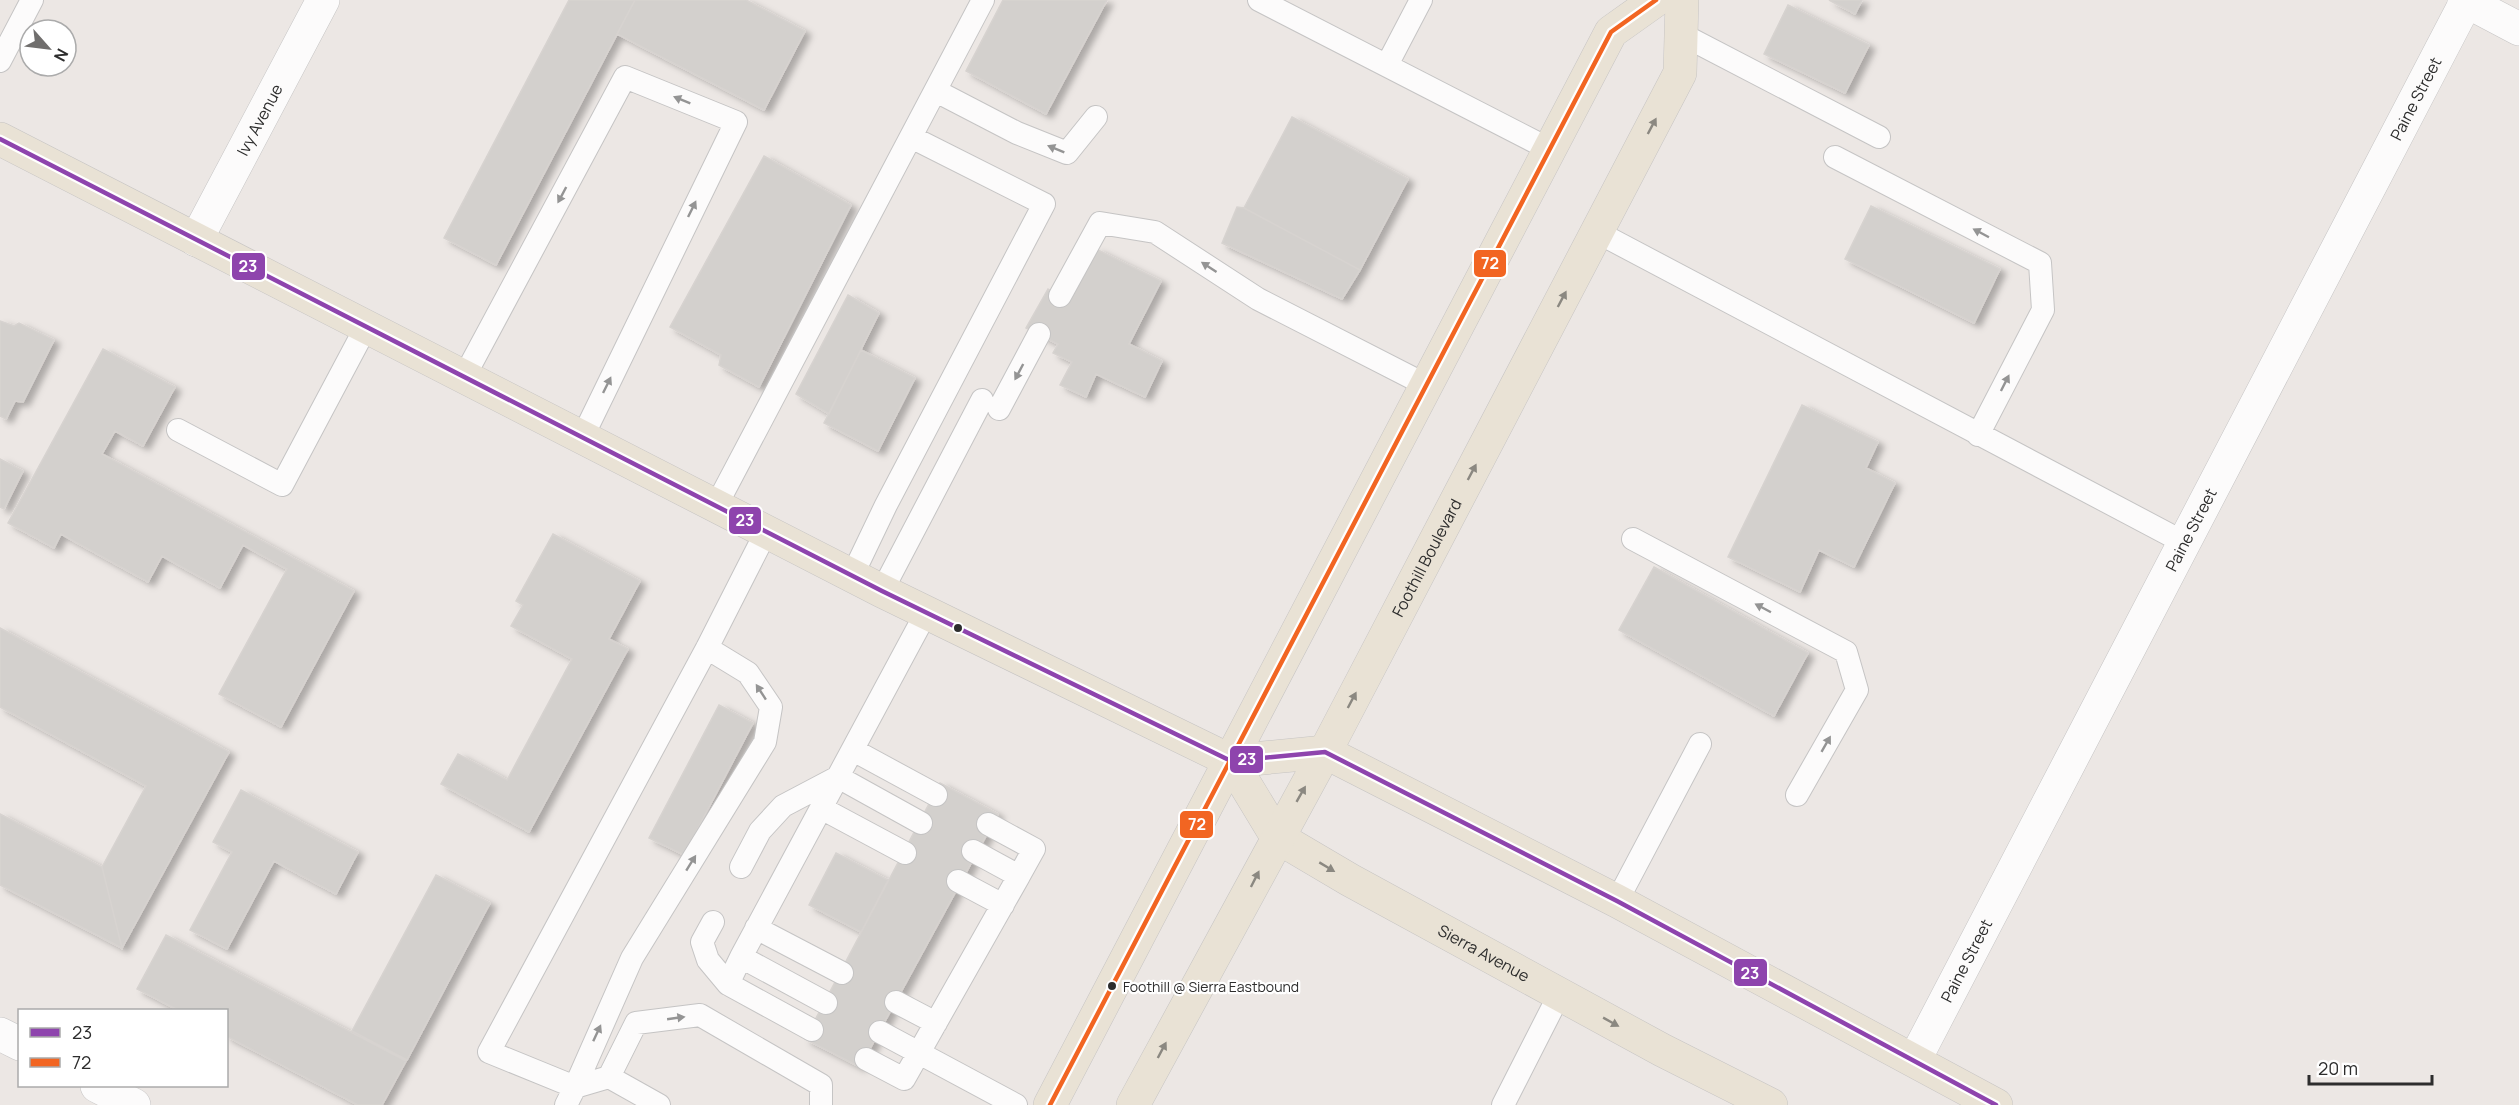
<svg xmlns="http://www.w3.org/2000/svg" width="2519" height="1105" viewBox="0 0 2519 1105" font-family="Manrope,sans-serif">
	<defs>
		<filter id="shadow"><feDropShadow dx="6" dy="4" stdDeviation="3" flood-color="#0004"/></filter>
	</defs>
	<rect width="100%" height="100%" fill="#ece7e4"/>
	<path fill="#d3d0cd" stroke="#d7d3d0" stroke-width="1.5" filter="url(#shadow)" d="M569,0H635L496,265L444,238Z
		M635,0H746L805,31L764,110L617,34Z
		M1003,0H1107L1046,114L966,71Z
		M1829,0H1862L1855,14Z
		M1788,5L1869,45L1845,93L1764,54Z
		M1292,117L1408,179L1360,270L1244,208Z
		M764,156L851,205L759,387L719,365L721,355L670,327Z
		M1871,206L2000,269L1974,323L1845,259Z
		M1237,207L1244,208L1360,270L1342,299L1222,243Z
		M1096,249L1161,281L1129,344L1162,361L1145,397L1096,374L1086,397L1060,385L1072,362L1053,353L1058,344L1026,328L1048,289L1068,302Z
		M848,295L879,313L829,414L796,394Z
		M0,321L14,326L19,323L54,340L23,402L15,401L6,419L0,416Z
		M103,349L175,387L143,446L115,431L102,454L354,591L281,727L219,694L287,569L243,545L220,588L162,556L148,582L61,534L54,548L8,523Z
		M861,350L915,378L878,451L824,423Z
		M1802,405L1878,442L1866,468L1895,483L1854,567L1819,550L1800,592L1728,557Z
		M0,459L23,471L4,509L0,507Z
		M553,534L640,581L609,639L628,649L529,832L441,784L458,754L507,780L572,659L511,626L523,605L516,601Z
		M1654,567L1808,653L1774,716L1619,630Z
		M0,628L229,752L122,948L102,867L146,786L0,707Z
		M719,705L753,723L684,855L649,838Z
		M940,783L998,814L860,1067L805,1039Z
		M241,790L358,852L336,894L274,861L227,949L190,930L232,852L213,842Z
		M0,814L102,867L122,948L0,885Z
		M836,853L888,880L861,932L809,905Z
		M436,875L490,903L407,1060L352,1031Z
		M166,935L406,1061L382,1105H358L226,1036V1010H178L137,989Z"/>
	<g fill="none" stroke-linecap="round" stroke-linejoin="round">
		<defs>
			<path id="service" d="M1259,0L1549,149
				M1681,34L1879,137
				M0,61L32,0
				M1387,65L1421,0
				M936,91L1017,133L1067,153L1096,117
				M1835,157L2040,263L2043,310L1978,435
				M1597,232L2185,543
				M1060,296L1100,223L1155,232L1258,299L1426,385
				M464,377L625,77L736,122L582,438
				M999,409L1039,334
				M178,430L282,485L366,327
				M716,506L983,0
				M1633,539L1846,652L1857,690L1797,795
				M852,576L886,505L1044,204L911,137
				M882,591L982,400
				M707,648L748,673L771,707L765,742L632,958L575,1087L489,1052L707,648L766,532
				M853,750L936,795
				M821,808L905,853
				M988,824L1034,849L1019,876
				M741,867L760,831L783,806L838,777L921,823
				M958,881L1003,905
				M1617,901L1700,744
				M713,922L702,942L708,960L728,984
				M756,928L842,973
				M741,957L728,984L812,1030
				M896,1002L936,1023
				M826,1003L741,957L926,613
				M880,1032L1016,1105
				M866,1059L904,1079L1019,876L973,851
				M609,1077L636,1023L700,1015L821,1085V1105
				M566,1105L575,1087L609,1077L659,1105
				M1503,1105L1560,993"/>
			<g id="minor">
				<path d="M2464,0L2519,29"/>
				<path id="s1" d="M196,240L323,0"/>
				<path d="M0,1034L20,1044"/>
				<path id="s2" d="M1915,1059L2467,0"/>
				<path d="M97,1086L134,1105"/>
			</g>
			<g id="primary">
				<path d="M0,139L882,591L1231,761L1325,752L1617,901L1996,1105"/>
				<path id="s3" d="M1231,761L1277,837L1350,880L1662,1050L1771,1105"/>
				<path d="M1050,1105L1611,32L1656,0"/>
				<path id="s4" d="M1133,1105L1325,752L1680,73L1682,0"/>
			</g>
		</defs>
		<use href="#service" stroke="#c5c4c4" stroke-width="24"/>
		<use href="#minor" stroke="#c5c4c4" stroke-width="34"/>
		<use href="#primary" stroke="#c6c4c3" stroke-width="34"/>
		<use href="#service" stroke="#fcfbfb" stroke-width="22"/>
		<use href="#minor" stroke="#fcfbfb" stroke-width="33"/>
		<use href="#primary" stroke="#e9e2d5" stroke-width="33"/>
		<defs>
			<path id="bus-1" d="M0,139L882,591L1231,761L1325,752L1617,901L1996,1105"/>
			<path id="bus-2" d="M1050,1105L1611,32L1656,0"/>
		</defs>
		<use href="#bus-1" stroke="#fff" stroke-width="9"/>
		<use href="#bus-2" stroke="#fff" stroke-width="9"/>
		<use href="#bus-1" stroke="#8e44ad" stroke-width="4.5"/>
		<use href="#bus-2" stroke="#f26522" stroke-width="4.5"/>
	</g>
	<defs><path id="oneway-solid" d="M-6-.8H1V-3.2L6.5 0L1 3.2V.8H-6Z" transform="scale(1.5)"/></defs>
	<g fill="#949494">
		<use href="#oneway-solid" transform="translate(682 100) rotate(-158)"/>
		<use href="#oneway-solid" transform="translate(1056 149) rotate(-158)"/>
		<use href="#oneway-solid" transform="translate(562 195) rotate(118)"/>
		<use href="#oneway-solid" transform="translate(692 209) rotate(-64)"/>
		<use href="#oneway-solid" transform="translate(1981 233) rotate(-152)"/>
		<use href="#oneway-solid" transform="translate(1209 267) rotate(-147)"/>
		<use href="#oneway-solid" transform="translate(1019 372) rotate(118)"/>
		<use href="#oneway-solid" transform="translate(2005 383) rotate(-63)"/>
		<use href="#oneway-solid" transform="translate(607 385) rotate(-64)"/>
		<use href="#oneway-solid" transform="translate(1763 608) rotate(-152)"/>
		<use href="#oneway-solid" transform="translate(761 692) rotate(-123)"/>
		<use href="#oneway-solid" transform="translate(1826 744) rotate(-60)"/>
		<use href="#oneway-solid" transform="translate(691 863) rotate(-58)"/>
		<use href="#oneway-solid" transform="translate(676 1018) rotate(-8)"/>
		<use href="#oneway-solid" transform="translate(597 1033) rotate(-65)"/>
	</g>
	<g fill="#8b8881">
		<use href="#oneway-solid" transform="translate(1652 126) rotate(-62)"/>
		<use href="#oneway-solid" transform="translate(1562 299) rotate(-62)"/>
		<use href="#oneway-solid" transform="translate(1472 472) rotate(-62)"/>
		<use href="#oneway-solid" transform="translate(1352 700) rotate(-62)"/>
		<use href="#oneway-solid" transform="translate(1301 794) rotate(-60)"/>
		<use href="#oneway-solid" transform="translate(1327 867) rotate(31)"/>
		<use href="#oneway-solid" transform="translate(1255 879) rotate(-63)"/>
		<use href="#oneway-solid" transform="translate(1611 1022) rotate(29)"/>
		<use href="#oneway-solid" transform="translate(1162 1050) rotate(-62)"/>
	</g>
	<g fill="#2d2d2d" stroke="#fff" stroke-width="2">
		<circle cx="958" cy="628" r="5"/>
		<circle cx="1112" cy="986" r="5"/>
	</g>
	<g text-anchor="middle" stroke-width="4.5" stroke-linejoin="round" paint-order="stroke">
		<g font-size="14" fill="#2d2d2d" stroke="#fff" text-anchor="start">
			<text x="1123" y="992">Foothill @ Sierra Eastbound</text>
		</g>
		<g font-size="16" fill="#2d2d2d" stroke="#fff">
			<text dy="6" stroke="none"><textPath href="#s2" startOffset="1083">Paine Street</textPath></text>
			<text dy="6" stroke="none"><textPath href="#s1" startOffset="136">Ivy Avenue</textPath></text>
			<text dy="6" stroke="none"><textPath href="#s2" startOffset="597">Paine Street</textPath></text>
			<text dy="6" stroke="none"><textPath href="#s4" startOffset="621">Foothill Boulevard</textPath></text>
			<text dy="6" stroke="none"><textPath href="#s3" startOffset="326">Sierra Avenue</textPath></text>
			<text dy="6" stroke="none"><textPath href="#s2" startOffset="111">Paine Street</textPath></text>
		</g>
	</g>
	<g stroke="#fff" stroke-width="2">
		<rect x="1473" y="249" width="34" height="29" rx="6" fill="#f26522"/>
		<rect x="231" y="252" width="35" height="29" rx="6" fill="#8e44ad"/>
		<rect x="728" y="506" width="34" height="29" rx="6" fill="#8e44ad"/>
		<rect x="1229" y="745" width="35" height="29" rx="6" fill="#8e44ad"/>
		<rect x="1179" y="810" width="35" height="29" rx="6" fill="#f26522"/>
		<rect x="1733" y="958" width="35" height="29" rx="6" fill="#8e44ad"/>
	</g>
	<g font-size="16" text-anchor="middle" font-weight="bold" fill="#fff">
		<text x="1490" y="269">72</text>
		<text x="248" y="272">23</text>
		<text x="745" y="526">23</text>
		<text x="1247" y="765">23</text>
		<text x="1197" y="830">72</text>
		<text x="1750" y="979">23</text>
	</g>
	<rect x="18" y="1009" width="210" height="78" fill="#ffffff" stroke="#ababab" stroke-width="1.5"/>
	<rect x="30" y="1028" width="30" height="9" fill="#8e44ad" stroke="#ababab" stroke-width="1.5"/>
	<text x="72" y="1039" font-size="18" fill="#2d2d2d">23</text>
	<rect x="30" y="1058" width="30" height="9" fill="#f26522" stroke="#ababab" stroke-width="1.5"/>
	<text x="72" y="1069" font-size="18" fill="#2d2d2d">72</text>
	<g transform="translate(48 48) rotate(118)"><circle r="28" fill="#ffffff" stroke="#ababab" stroke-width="1.5"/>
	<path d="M0-4.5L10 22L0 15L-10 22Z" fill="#706e6d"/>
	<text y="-9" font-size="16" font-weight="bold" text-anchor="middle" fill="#2d2d2d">N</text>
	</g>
	<path d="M2309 1075v9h123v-9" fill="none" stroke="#2d2d2d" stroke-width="3"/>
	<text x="2318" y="1075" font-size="18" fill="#2d2d2d" stroke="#ffffff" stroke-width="4.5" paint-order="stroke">20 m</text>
</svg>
